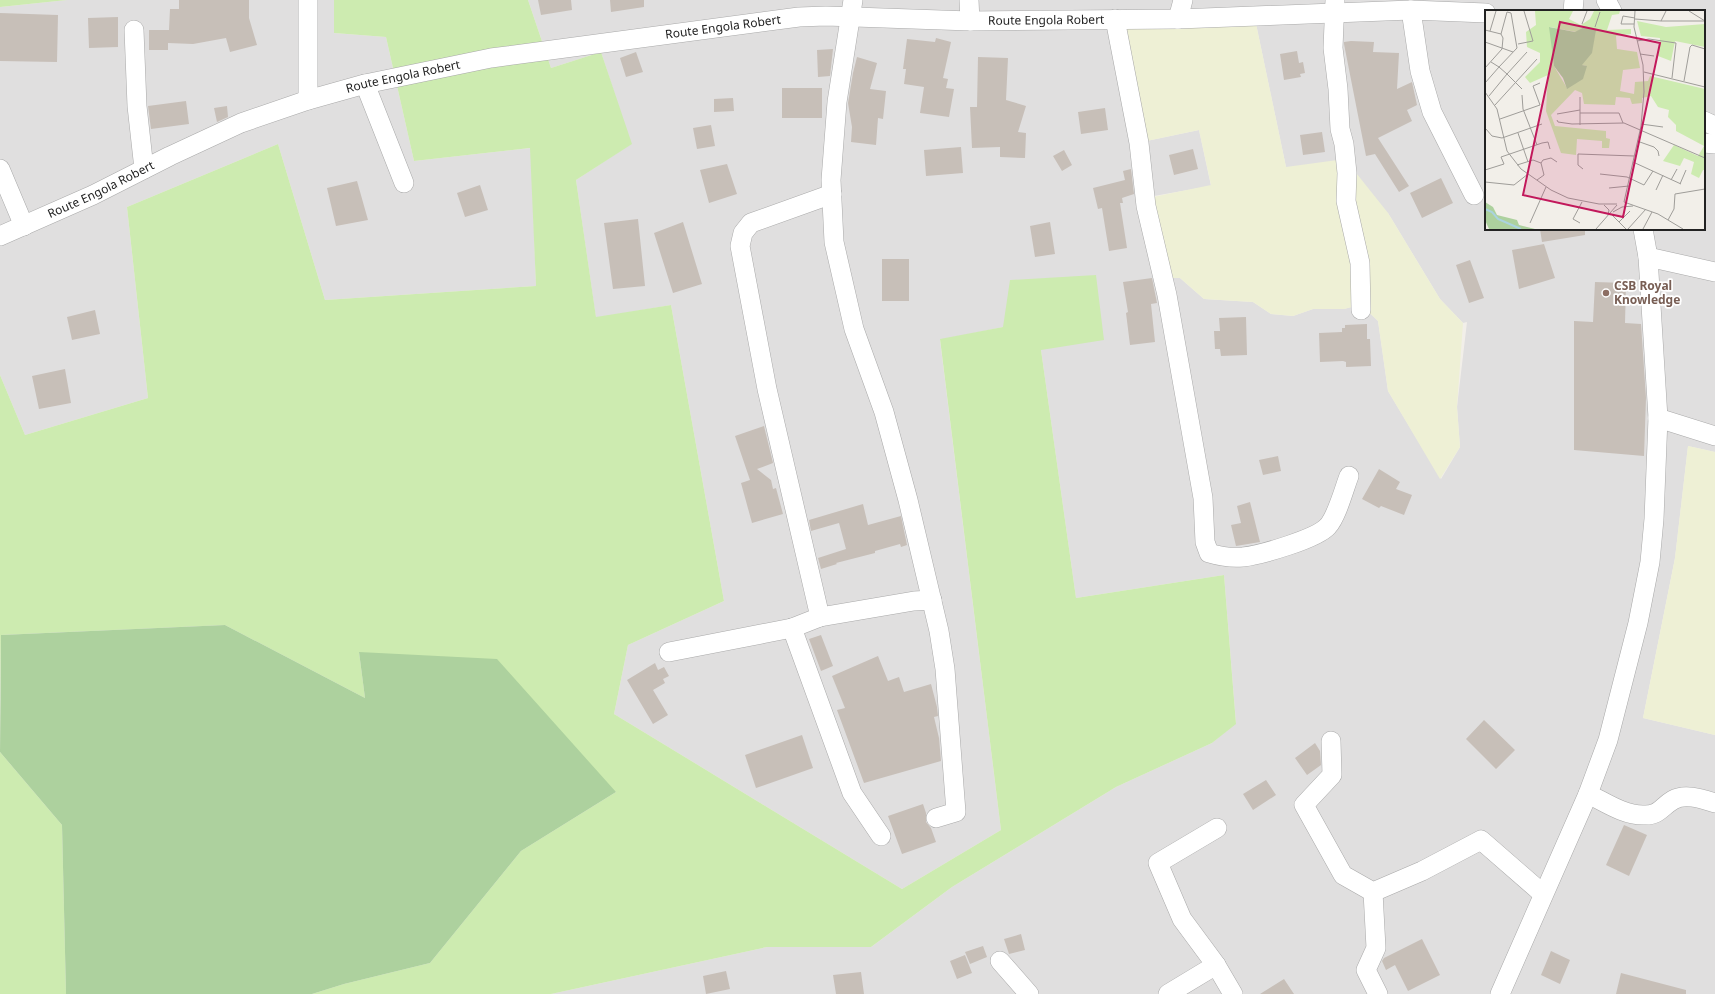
<svg xmlns="http://www.w3.org/2000/svg" width="1715" height="994" viewBox="0 0 1715 994" font-family="'Noto Sans',sans-serif">
	<rect width="100%" height="100%" fill="#f2efe9"/>
	<path fill="#e0dfdf" fill-rule="evenodd" d="M67,0H334V33L386,37L414,161L531,148L536,286L325,300L278,144L127,207L148,398L25,435L0,375V7Z
		M528,0H1715V452L1688,446L1675,558L1643,718L1715,735V994H551L767,947H871L952,887L1116,787L1212,743L1236,723L1224,575L1076,598L1041,350L1003,327L940,340L1001,830L902,889L614,714L628,645L724,601L671,305L596,318L576,180L631,144L601,52L551,68ZM1486,11H1704V229H1486ZM1255,19L1286,167L1388,213L1440,299L1463,323L1467,322L1457,407L1460,447L1441,479L1388,391L1378,321L1361,304L1344,309H1313L1293,316L1271,314L1253,302L1204,299L1180,278L1148,197L1211,186L1199,130L1137,143Z"/>
	<path fill="#eef0d5" d="M1255,19L1286,167L1345,159L1388,213L1440,299L1463,323L1457,407L1460,447L1440,479L1388,391L1378,321L1361,305L1344,309H1313L1293,316L1271,314L1253,302L1204,299L1180,278H1163L1148,198L1211,185L1199,130L1137,143L1114,23Z
		M1688,446L1715,452V735L1643,718L1675,558Z"/>
	<path fill="#cdebb0" d="M0,0H67L0,7Z
		M334,0H528L551,68L601,52L632,144L576,180L596,317L671,305L724,601L628,645L614,714L902,889L1001,830L940,339L1003,327L1010,280L1096,275L1104,340L1041,350L1076,598L1224,575L1236,724L1212,743L1116,787L952,887L871,947H767L551,994H312L344,984L430,963L521,851L616,792L359,652L365,698L225,625L1,635L0,700V375L25,435L148,398L127,207L278,144L325,300L536,286L530,148L414,161L386,37L334,33Z
		M0,752L62,825L66,994H0Z"/>
	<path fill="#add19e" d="M225,625L365,698L359,652L497,659L616,792L521,851L430,963L344,984L312,994H66L62,825L0,752L1,635Z"/>
	<path fill="#c7bfb8" d="M179,0H249V18L257,45L230,52L226,38L193,44L168,43V50H149V30H169L170,9H179Z
		M538,0H571L572,10L541,15Z
		M610,0H644V7L611,12Z
		M0,13L58,15L57,62L0,61Z
		M118,17V47L89,48L88,18Z
		M936,38L951,42L943,78L948,79L946,88L954,89L949,117L920,113L924,87L904,84L906,69H903L907,39L935,42Z
		M1351,41L1374,42L1373,52L1399,53L1397,89L1412,82L1417,105L1407,110L1412,121L1378,138L1409,186L1399,192L1375,154L1366,156L1344,44V42Z
		M833,49L830,76L818,77L817,50Z
		M1297,51L1299,63L1303,62L1305,73L1300,74L1301,77L1284,80L1280,54Z
		M636,52L643,72L626,77L620,58Z
		M857,57L877,63L870,89L886,91L883,119L878,118L876,145L851,142L852,127L848,103L853,73Z
		M978,57L1008,58L1006,100L1026,106L1018,132L1026,133L1025,158L1000,157V147L972,148L970,107H977Z
		M782,88H822V118H782Z
		M733,98L734,111L714,112V99Z
		M186,101L189,124L151,129L148,106Z
		M227,106L228,117L217,122L214,108Z
		M1105,108L1108,130L1081,134L1078,112Z
		M711,125L715,146L697,149L693,128Z
		M1322,132L1325,152L1303,155L1300,135Z
		M961,147L963,173L926,176L924,150Z
		M1193,149L1198,169L1174,175L1169,155Z
		M1064,150L1072,165L1062,171L1053,156Z
		M727,164L737,194L709,203L700,170Z
		M1131,169L1134,194L1122,198L1123,203H1120L1127,248L1109,251L1102,208L1098,209L1093,188L1125,180L1123,171Z
		M1441,178L1453,203L1422,218L1410,193Z
		M357,181L368,220L336,226L327,188Z
		M480,185L488,210L465,217L457,193Z
		M638,219L645,286L613,289L604,223Z
		M683,222L702,284L673,293L654,233Z
		M1050,222L1055,254L1035,257L1030,226Z
		M1540,229H1585V235L1542,242Z
		M1544,244L1555,278L1519,289L1512,250Z
		M882,259H909V301H882Z
		M1470,260L1484,298L1469,303L1456,265Z
		M1152,278L1157,303L1151,304L1155,342L1130,345L1126,313L1128,312L1123,282Z
		M1595,282L1626,283L1625,323L1641,324L1646,398L1644,456L1574,450V321L1593,322Z
		M95,310L100,334L72,340L67,317Z
		M1246,317L1247,355L1221,356L1220,349H1215L1214,331H1220L1219,318Z
		M1367,324V339H1370L1371,366L1346,367V362L1343,361L1320,362L1319,333L1342,332V328H1345V325Z
		M65,369L71,403L39,409L32,376Z
		M764,426L773,463L757,469L771,480L773,489L776,488L783,514L752,523L741,483L750,480L735,436Z
		M1278,456L1281,471L1263,475L1259,460Z
		M1379,469L1400,482L1396,489L1412,495L1404,515L1381,506L1379,508L1362,499Z
		M1250,502L1260,542L1236,546L1231,525L1241,523L1237,506Z
		M863,504L868,525L901,516L907,545L901,547L900,544L875,551V553L836,563L837,564L821,569L818,558L846,549L839,523L811,531L809,520Z
		M821,635L833,666L821,671L809,639Z
		M878,656L888,681L899,677L904,692L931,684L937,707L938,716L934,717L939,738L941,761L864,783L837,710L845,708L832,676Z
		M655,663L658,670L664,667L669,676L663,679L665,683L653,690L668,715L653,724L627,680Z
		M1484,720L1515,750L1496,769L1466,739Z
		M802,735L813,768L756,788L745,755Z
		M1315,743L1320,751L1321,765L1307,775L1295,758Z
		M1266,780L1276,795L1253,810L1243,794Z
		M923,804L926,813V822L931,828L936,842L902,854L888,816Z
		M1624,825L1647,835L1629,876L1606,865Z
		M1021,934L1025,950L1009,954L1004,939Z
		M1422,939L1440,975L1408,991L1395,965L1386,970L1382,961L1384,958Z
		M983,946L987,957L970,964L965,952Z
		M1551,951L1570,960L1560,984L1541,975Z
		M965,955L972,973L957,979L950,961Z
		M726,971L730,989L706,994L703,976Z
		M861,972L864,994H836L833,975Z
		M1621,973L1686,990V994H1616Z
		M1284,979L1294,994H1260Z"/>
	<g fill="none" stroke-linecap="round" stroke-linejoin="round">
		<defs>
			<g id="minor">
				<path d="M308,0V100"/>
				<path d="M853,0L837,102L831,180L834,242L854,329L884,412L908,500L939,631L945,669L956,812L936,818"/>
				<path d="M969,0L970,21"/>
				<path d="M1335,0L1333,48L1338,89L1340,129L1344,144L1347,173L1346,201L1360,263L1361,310"/>
				<path d="M1606,0L1612,11"/>
				<path d="M1411,10L1420,71L1432,112L1474,195"/>
				<path d="M1573,11L1574,0"/>
				<path d="M1115,19L1139,143L1146,206L1167,295L1203,498L1205,542L1209,553C1219,556 1232,558 1243,557C1260,555 1317,539 1328,526C1337,516 1344,489 1349,476"/>
				<path d="M1178,19L1183,0"/>
				<path d="M134,30L137,106L144,169"/>
				<path d="M365,84L404,183"/>
				<path d="M1704,121L1715,126"/>
				<path d="M1704,143L1715,144"/>
				<path d="M0,169L24,226"/>
				<path id="s1" d="M0,236L93,195L170,156L241,123L308,100L365,84L491,58L799,17L826,16L970,21L1178,19L1411,10L1486,13"/>
				<path d="M1648,257L1715,272"/>
				<path d="M1658,418L1715,436"/>
				<path d="M820,617L767,389L740,246L743,233L751,223L832,194"/>
				<path d="M792,628L852,793L881,836"/>
				<path d="M669,652L792,628L820,617L914,601L932,600"/>
				<path d="M1331,741L1332,775L1304,805L1343,875L1373,892L1422,871L1481,840L1543,894"/>
				<path d="M1588,794C1605,802 1623,815 1643,815C1659,816 1661,807 1673,800C1685,793 1702,799 1715,803"/>
				<path d="M1217,828L1158,863L1182,919L1216,965L1233,994"/>
				<path d="M1373,892L1376,948L1366,970L1378,994"/>
				<path d="M1000,961L1029,994"/>
				<path d="M1168,994L1216,965"/>
				<path d="M1500,994L1588,794L1608,740L1638,623L1650,562L1654,519L1658,418L1648,257L1643,229"/>
			</g>
		</defs>
		<use href="#minor" stroke="#a9a9a9" stroke-width="20"/>
		<use href="#minor" stroke="#fff" stroke-width="19"/>
	</g>
	<circle fill="#8d6e63" stroke="#fff" stroke-width="1.5" cx="1606" cy="293" r="4"/>
	<g text-anchor="middle" stroke-width="3.5" stroke-linejoin="round" paint-order="stroke">
		<g font-size="12" fill="#222" stroke="#fff">
			<text dy="4" stroke="none"><textPath href="#s1" startOffset="1083">Route Engola Robert</textPath></text>
			<text dy="4" stroke="none"><textPath href="#s1" startOffset="759">Route Engola Robert</textPath></text>
			<text dy="4" stroke="none"><textPath href="#s1" startOffset="435">Route Engola Robert</textPath></text>
			<text dy="4" stroke="none"><textPath href="#s1" startOffset="111">Route Engola Robert</textPath></text>
		</g>
		<g font-size="12" font-weight="bold" fill="#785e54" stroke="#fff" text-anchor="start">
			<text x="1614" y="290">CSB Royal<tspan x="1614" dy="14">Knowledge</tspan></text>
		</g>
	</g>
	<g transform="translate(1485 10)">
		<rect width="220" height="220" fill="#f2efe9"/>
		<path d="M50,1H88L84,9L96,15L105,9L109,1H135L134,4L127,5L122,20L146,19V24L131,26L132,39L152,42L155,58L138,60L135,81L149,84L150,72L163,71L165,66L220,79V160H218L214,168L206,164L209,152L199,148L195,156L178,151L189,135L213,146L219,136L191,121V115L183,107L184,100L173,97L166,86L157,88V93L147,94L145,88L131,87L130,95L99,94L97,83L90,80L66,105L70,116L121,121V128L125,129L124,138H117V131L92,129L91,145L76,143L61,101L63,65L45,73L40,67L55,52V43L42,37L41,22L51,15ZM65,17L91,22L99,17L97,55L101,56L82,78L69,56ZM152,11L181,17L220,14V37L190,31L186,51L173,46L175,28L156,26Z" fill="#cdebb0" fill-rule="evenodd"/>
		<path d="M64,17L90,22L99,17L111,20L107,43L97,55L102,56L98,69L82,79L78,68L69,56ZM0,192L8,197L12,205L32,210L34,215L50,219H4L0,210Z" fill="#add19e"/>
		<path fill="none" stroke="#aad3df" stroke-width="2" d="M0,199L7,202L13,209L36,219"/>
		<path fill="none" stroke="#9f9d99" stroke-width="1" d="M150,1L149,17L158,55L159,82L156,116L139,192L173,204L198,219M150,9L176,11L181,1M176,11H220L204,1M97,14L102,1M149,14H136L138,6L150,8M110,17L115,2M0,20L16,24L18,28L17,39L0,58M5,21L11,1M152,31L164,29L191,33L187,68M0,32L28,42M33,34L48,31L39,1M155,44L169,46M6,52L14,57L32,38L26,3L22,2L16,24M159,62L220,77M199,71L205,37L207,35L220,39M0,73L14,57L22,64L42,42M0,82L12,99L22,141L36,159L66,180L83,188L114,194H132M37,85L38,99L52,135M4,86L22,64L37,79M10,95L52,49M95,103H134L138,113M72,104L95,100M15,109L55,95L48,76L55,73M72,110L73,112L87,114L139,113L220,148M156,114L178,117M95,115V87M1,119L7,126L17,128L57,114M33,123L43,152M152,131L169,137L173,141L174,146M148,152L196,174M32,155L48,150L56,153M98,159L93,155V144L149,146M0,160L19,154L16,147L57,133L63,132L65,139M115,164L142,167L159,175L168,161M52,170L59,165L56,153L58,150L66,148L72,152M186,170L192,159M0,172L29,175L43,164M195,174L201,160M124,178L144,176M171,180L178,165M119,195L124,200L123,205M128,202L137,197L148,196M126,204L141,219M183,210L189,199L190,184L220,179M134,212L145,201M45,213L61,177M95,213L88,209L97,192M111,219L132,195M143,219L161,199M158,219L167,202"/>
		<path fill="#c2185b" fill-opacity="0.15" stroke="#c2185b" stroke-width="2" d="M75,12L175,33L138,207L38,185Z"/>
		<rect width="220" height="220" fill="none" stroke="#222" stroke-width="2"/>
	</g>
</svg>
